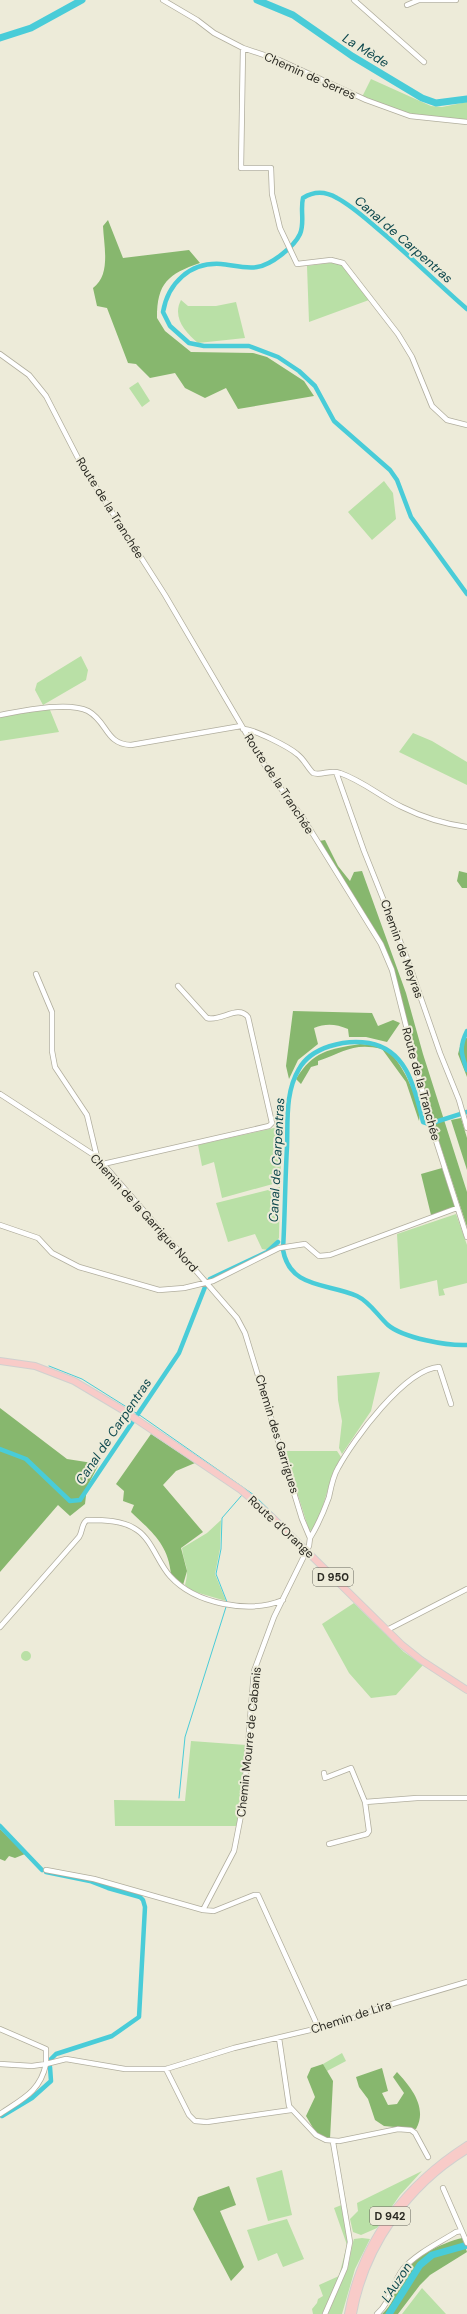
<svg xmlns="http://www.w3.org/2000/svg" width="467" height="2314" viewBox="0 0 467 2314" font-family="'DM Sans',sans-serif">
	<rect width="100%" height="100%" fill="#edebd9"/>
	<path fill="#b9e0a6" d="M371,79L431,106L442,107L467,102V121L409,114L362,97Z
		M336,262L342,264L369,300L309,322L307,266Z
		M181,300L188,306H216L236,302L245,338L198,343C185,332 172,317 181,300Z
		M138,382L150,401L142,407L129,388Z
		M384,481L393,493L396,519L372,540L348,512Z
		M81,656L88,670L86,680L43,705L35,690L37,683Z
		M41,710H50L59,732L0,741V717Z
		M413,733L432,741L467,762V785L399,752Z
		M283,1126L280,1182L222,1198L214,1162L202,1166L198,1145Z
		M280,1187L279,1238L268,1250L262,1249L255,1234L228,1242L216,1203Z
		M456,1214L467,1245V1283L443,1289L445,1295L439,1296L437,1280L400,1289L397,1234Z
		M380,1372L371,1411L342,1454L339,1448L342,1421L338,1400L337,1376Z
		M284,1451H337L341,1457C327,1480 326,1508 312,1531L309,1530Z
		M221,1520L220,1549L215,1574L226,1601L192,1591L185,1585C190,1566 184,1566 182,1548L207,1533Z
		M354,1603L404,1652L423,1665L396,1695L371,1698L349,1673L322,1624Z
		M21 1656a5 5 0 1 1 10 0a5 5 0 1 1-10 0Z
		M191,1741L246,1745L238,1826H115L114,1800L185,1801Z
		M342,2053L346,2061L327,2071L323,2064Z
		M282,2170L292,2215L268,2221L256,2178Z
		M422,2171L400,2195L377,2228L361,2235L353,2232L350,2219L358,2211L357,2203Z
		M344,2204L348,2238L344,2266L322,2314H313L312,2309L317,2303L318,2299L323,2296L319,2285L339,2276L347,2245L334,2208Z
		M287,2219L304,2259L283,2267L277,2253L258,2261L247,2230Z
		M362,2238L370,2239L355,2269L342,2314H328L348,2267L353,2242L354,2239Z
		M422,2288L446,2314H402Z"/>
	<path fill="#87b76e" d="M108,220L123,258L189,250L200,263C168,274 157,283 157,318L165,331L191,352L253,353L267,357L304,381L314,396L238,409L226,388L205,398L185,388L175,373L150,378L136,364L128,363L107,308L97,306L93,288C111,275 104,247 103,226Z
		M325,840L338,866L350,881L354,872L362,871L406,993L423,1054L467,1192V1227L432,1120L389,956L351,891L339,875L319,841Z
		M459,871L467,873V888H462L457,881Z
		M293,1011L372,1013L378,1026L393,1020L400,1023L387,1042L366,1037H349L348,1029C336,1024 326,1023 314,1028L318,1044L298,1060L289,1079L286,1066Z
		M467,1038V1077L458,1054L462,1039Z
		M360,1044C369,1045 379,1045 387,1050C401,1060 423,1105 419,1121L406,1082L382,1049C354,1042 344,1052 318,1061V1065L311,1067L301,1084L296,1079C313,1051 329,1049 360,1044Z
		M461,1118L467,1138V1170L451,1120Z
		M442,1168L455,1207L431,1215L421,1174Z
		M0,1408L67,1459L99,1464L87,1487L85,1504L70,1516L58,1505L0,1572Z
		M151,1434L195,1463L176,1471L163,1485L203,1532L181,1548L187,1571L183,1585L171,1574C168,1544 152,1532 131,1512L134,1505L123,1501L124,1491L116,1484Z
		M0,1829L25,1854L15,1858L9,1856L5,1861L0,1859Z
		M323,2064L333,2081L330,2139L316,2133L306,2116L315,2097L307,2077L311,2068Z
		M382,2068L388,2091L382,2093L388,2105L397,2104L404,2093L393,2077L397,2072C411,2087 428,2108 416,2129L384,2126L375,2120L368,2099L359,2087L356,2077Z
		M229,2186L236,2205L220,2211L244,2267L231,2281L193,2209L198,2197Z
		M462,2238L467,2252L430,2275L420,2285L398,2314H382C396,2302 393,2291 401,2277C413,2257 441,2243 462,2238Z"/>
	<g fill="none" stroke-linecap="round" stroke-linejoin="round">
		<path stroke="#49ccd8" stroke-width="1" d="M49,1366L82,1379L141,1416L254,1495L306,1546
			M227,1602L216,1574L221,1549L222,1518L242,1495
			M179,1798L185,1737L226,1607"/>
		<path stroke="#49ccd8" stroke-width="4.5" d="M467,309C437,283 409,255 378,229C365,218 352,206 337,198C325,191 314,191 303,198C300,210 305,223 300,234C294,247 271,265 257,267C246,269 232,265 221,264C190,262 168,283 163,312L170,326L189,343L204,346H249L278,357L299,371L315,386L334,421L390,470L397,480L411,517L467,594
			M467,1031C459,1047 461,1054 467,1070
			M467,1112L429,1124L423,1122C415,1090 408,1050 369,1043C345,1039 311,1047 299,1069C285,1092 288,1121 287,1147C285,1181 285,1215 283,1250C290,1289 328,1283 357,1296C370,1302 378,1316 388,1325C403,1338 448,1346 467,1345
			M210,1279L267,1252L278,1242
			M0,1449L26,1459L70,1501L80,1500L179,1353L205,1287
			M0,1826L42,1870
			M46,1872L90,1881L108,1888L140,1897L143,1900L145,1907L139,2017L112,2036L56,2054L49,2061
			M2,2116L32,2098L51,2081L50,2067"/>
		<path stroke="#49ccd8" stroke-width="7" d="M257,0L293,15L352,56L422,98L436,103L467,99
			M0,38L31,28L82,0
			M389,2314L420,2265L432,2255L467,2245"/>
		<defs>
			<path id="minor" d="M163,0L197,20L214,33L243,48L279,60L366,100L410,116L467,122
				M354,0L424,62
				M407,5L419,0H456
				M243,48L241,168H271L272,194L280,228L297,264L331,260L343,263L398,334L412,357L432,406L447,420L467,425
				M0,354L29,375L46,396L80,462L165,595L270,774L303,818L381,944L392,970L431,1125L467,1237
				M0,715C22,711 68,701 88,711C108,722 105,744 131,745L241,726
				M243,729C254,729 289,747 297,754C304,759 307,767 313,773C322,776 330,769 340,773C363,781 381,797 402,807C422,817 445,824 467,827
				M336,772L364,851L408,961L440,1053L459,1100L467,1128
				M36,974L52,1012V1051L55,1067L87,1115L97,1157
				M0,1094L97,1157L237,1318L245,1333L302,1519L310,1538L309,1546L274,1617L254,1671L243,1805L234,1851L203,1910L94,1879L46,1870
				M103,1164L269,1126L272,1123L248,1017C238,1004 221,1022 207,1018L178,986
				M0,1225L38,1238L52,1253L79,1267L159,1290L184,1288L213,1281L279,1248L305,1244L319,1256L330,1255L457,1208
				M310,1538C318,1525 324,1511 329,1497C331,1487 333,1476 338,1468C353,1440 405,1369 439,1367L451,1404
				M0,1627L79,1537C83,1531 81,1524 87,1520C103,1520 123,1520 137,1530C152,1540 158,1563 170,1576C195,1604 249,1614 283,1600
				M387,1630L467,1589
				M324,1773L325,1778L351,1768L365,1802L417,1798H467
				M329,1844L367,1834L369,1831L365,1802
				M203,1910L214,1911L254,1895H258L319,2029
				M0,2029L46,2049V2064L32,2066L0,2064
				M279,2038L289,2106L316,2135L326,2140L339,2141L398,2129L411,2130L415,2133L428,2157
				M166,2069L189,2115L195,2121L207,2122L291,2110
				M0,2114C22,2099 40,2092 46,2064L66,2059L125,2069H166L234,2048L340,2023L382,2007L467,1982
				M443,2188L467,2243
				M325,2314L345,2268L350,2242L333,2142
				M377,2314C391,2302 392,2283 403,2269C417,2253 439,2243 456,2232L461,2231"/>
			<path id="major" d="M0,1361L35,1366L74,1381L121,1409L241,1490L273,1518L401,1644L421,1660L467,1690
				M348,2314C361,2241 406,2184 467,2145
				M353,2314C365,2246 409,2185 467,2150"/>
		</defs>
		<use href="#minor" stroke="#b1ae9e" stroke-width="6"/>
		<use href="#major" stroke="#d0d0cf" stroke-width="8"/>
		<use href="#minor" stroke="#fff" stroke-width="4.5"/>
		<use href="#major" stroke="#f8cbc8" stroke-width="6"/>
	</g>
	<g text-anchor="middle" stroke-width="4" stroke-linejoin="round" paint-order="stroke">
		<g fill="#edebd9" stroke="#65645a" stroke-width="1">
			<rect x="313" y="1568" width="40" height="18" rx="3"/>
			<rect x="370" y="2207" width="40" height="18" rx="3"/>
		</g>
		<g font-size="11" font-weight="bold" fill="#2b2a23">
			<text x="333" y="1581">D 950</text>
			<text x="390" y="2220">D 942</text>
		</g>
		<g font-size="12" fill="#2b2a23" stroke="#edebd9">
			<text transform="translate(310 76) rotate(24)" y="4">Chemin de Serres</text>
			<text transform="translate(110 508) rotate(58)" y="4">Route de la Tranchée</text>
			<text transform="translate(279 784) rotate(57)" y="4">Route de la Tranchée</text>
			<text transform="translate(402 949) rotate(70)" y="4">Chemin de Meyras</text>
			<text transform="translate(421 1084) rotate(75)" y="4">Route de la Tranchée</text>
			<text transform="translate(144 1213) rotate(48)" y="4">Chemin de la Garrigue Nord</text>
			<text transform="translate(277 1434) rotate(73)" y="4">Chemin des Garrigues</text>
			<text transform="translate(281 1527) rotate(43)" y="4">Route d'Orange</text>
			<text transform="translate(249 1742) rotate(-84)" y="4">Chemin Mourre de Cabanis</text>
			<text transform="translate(351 2017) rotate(-18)" y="4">Chemin de Lira</text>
		</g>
		<g font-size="13" font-style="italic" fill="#0f494e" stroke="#edebd9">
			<text transform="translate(366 50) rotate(32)" y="5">La Mède</text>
			<text transform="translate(404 239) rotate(41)" y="5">Canal de Carpentras</text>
			<text transform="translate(276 1160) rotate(-87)" y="5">Canal de Carpentras</text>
			<text transform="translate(113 1431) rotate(-56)" y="5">Canal de Carpentras</text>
			<text transform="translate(396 2282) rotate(-57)" y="5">L'Auzon</text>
		</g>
	</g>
</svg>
